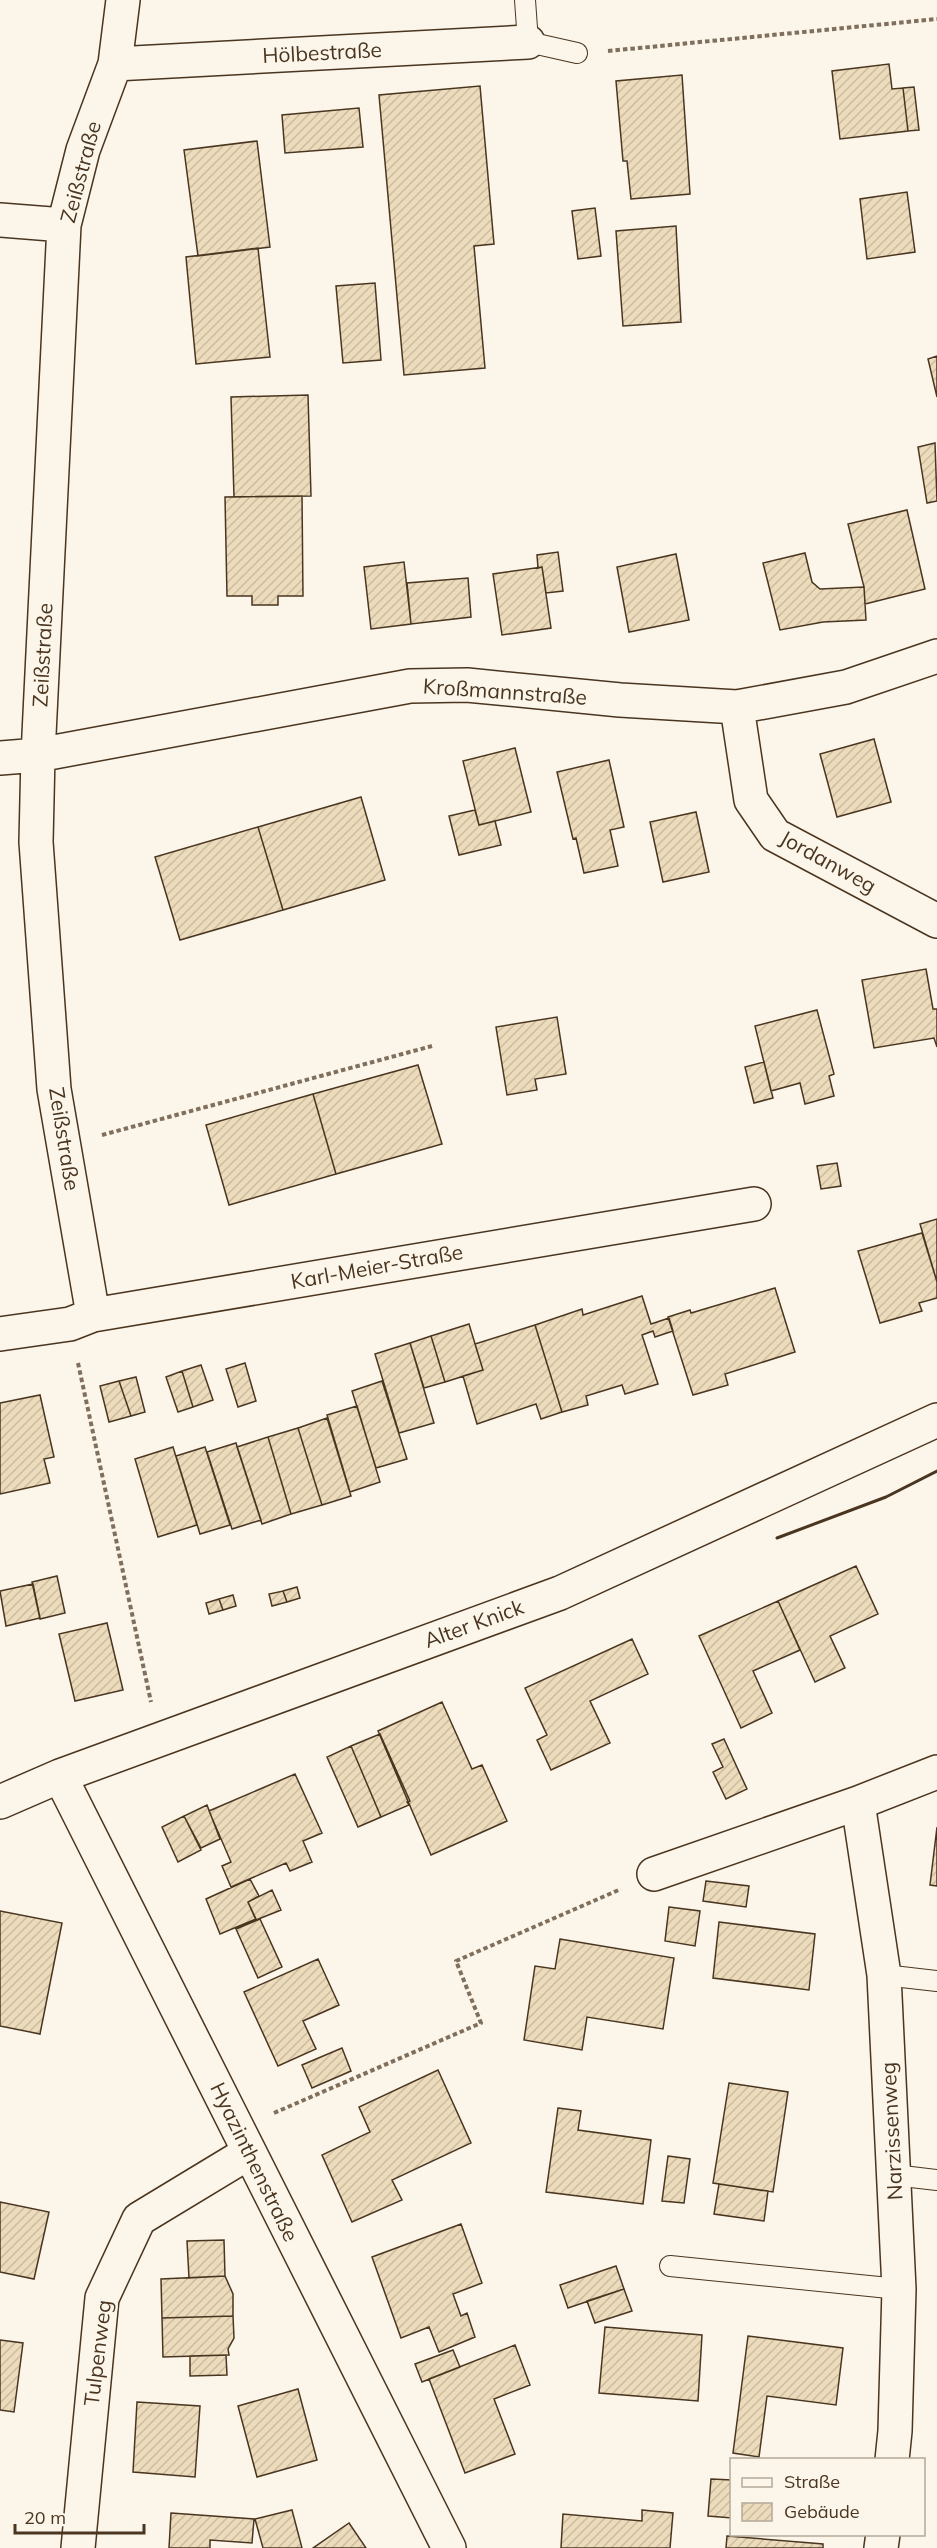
<svg xmlns="http://www.w3.org/2000/svg" width="937" height="2548" viewBox="0 0 937 2548" font-family="Mulish,sans-serif">
	<defs>
		<pattern id="building-hatch" width="6" height="6" patternUnits="userSpaceOnUse" patternTransform="scale(1.5)"><rect width="6" height="6" fill="#ecdcbc"/><path d="M-1 1l2-2M0 6l6-6M5 7l2-2" fill="none" stroke="#ccbda1"/></pattern>
	</defs>
	<rect width="100%" height="100%" fill="#fbf6e9"/>
	<path fill="url(#building-hatch)" stroke="#4a3520" stroke-width="1.5" d="M889,64L892,89L903,88L908,131L840,139L832,71Z
		M682,75L690,194L631,199L627,161H623L616,81Z
		M480,86L494,244L474,246L485,368L404,375L379,95Z
		M914,87L919,130L908,131L903,88Z
		M359,108L363,147L285,153L282,115Z
		M257,141L270,247L198,256L184,150Z
		M907,192L915,252L867,259L860,199Z
		M595,208L601,256L578,259L572,211Z
		M676,226L681,322L623,326L616,231Z
		M258,248L270,357L196,364L186,257Z
		M375,283L381,360L343,363L336,286Z
		M937,356V397L928,359Z
		M308,395L311,496L234,497L231,397Z
		M935,443L937,501L927,503L918,447Z
		M302,496L303,596H278V605H252V596H227L225,497Z
		M907,510L925,589L865,604L864,587L848,524Z
		M558,552L563,591L546,593L542,567L538,568L537,555Z
		M805,553L812,582L820,589L864,587L866,620L823,622L780,630L763,563Z
		M676,554L689,620L629,632L617,567Z
		M404,562L411,624L371,629L364,567Z
		M542,567L551,628L502,635L493,574Z
		M468,578L471,617L411,624L407,583Z
		M874,739L891,802L837,817L820,754Z
		M515,748L531,812L479,825L463,761Z
		M609,760L624,827L610,830L618,866L584,873L576,838L573,839L557,772Z
		M361,797L385,880L283,910L258,827Z
		M475,810L479,825L495,821L501,845L459,855L449,816Z
		M696,812L709,872L663,882L650,822Z
		M258,827L283,910L180,940L155,857Z
		M926,969L933,1009H937V1047L934,1038L874,1048L862,980Z
		M817,1010L834,1074L829,1076L834,1096L805,1104L800,1083L771,1091L755,1026Z
		M557,1017L566,1074L535,1079L537,1090L507,1095L496,1027Z
		M764,1062L773,1098L754,1103L745,1067Z
		M418,1065L442,1144L336,1174L313,1094Z
		M313,1094L336,1174L229,1205L206,1125Z
		M837,1163L841,1186L821,1189L817,1166Z
		M937,1219V1282L920,1224Z
		M922,1233L937,1282V1298L919,1303L922,1311L880,1323L858,1251Z
		M775,1288L795,1352L725,1374L728,1385L693,1395L668,1317L690,1310L691,1313Z
		M642,1296L651,1324L669,1318L673,1331L655,1337L653,1331L642,1335L658,1384L625,1394L622,1385L586,1396L588,1405L562,1412L535,1325L582,1309L583,1315Z
		M469,1324L483,1370L445,1382L431,1336Z
		M535,1325L562,1412L541,1419L536,1404L477,1424L463,1376L483,1370L475,1344Z
		M431,1336L445,1382L424,1388L410,1343Z
		M410,1343L434,1423L399,1433L375,1354Z
		M245,1363L256,1401L238,1407L226,1369Z
		M201,1365L213,1400L193,1407L182,1371Z
		M182,1371L193,1407L178,1412L166,1377Z
		M136,1377L145,1412L131,1416L119,1381Z
		M119,1381L131,1416L109,1422L100,1386Z
		M382,1381L407,1459L376,1468L352,1391Z
		M40,1395L54,1457L44,1459L50,1483L0,1494V1403Z
		M357,1406L380,1482L350,1492L327,1415Z
		M327,1418L351,1496L322,1505L298,1428Z
		M298,1428L322,1505L291,1514L268,1437Z
		M268,1437L291,1514L262,1524L237,1447Z
		M236,1443L261,1520L232,1529L207,1452Z
		M173,1447L197,1525L158,1537L135,1459Z
		M205,1447L230,1525L200,1534L176,1456Z
		M856,1566L878,1614L830,1636L845,1668L815,1682L778,1601Z
		M57,1576L65,1613L40,1619L32,1582Z
		M33,1584L40,1618L6,1626L0,1591Z
		M297,1587L300,1598L287,1602L283,1591Z
		M283,1591L287,1602L272,1606L269,1594Z
		M233,1595L236,1606L223,1610L219,1599Z
		M219,1599L223,1610L209,1614L206,1603Z
		M778,1601L800,1650L753,1671L772,1713L741,1728L699,1636Z
		M107,1623L123,1690L75,1701L59,1634Z
		M632,1639L648,1674L590,1701L610,1743L551,1770L537,1740L547,1735L525,1688Z
		M442,1702L472,1769L482,1765L507,1821L431,1855L378,1731Z
		M380,1734L410,1801L407,1802L409,1805L381,1817L351,1746Z
		M724,1739L747,1789L726,1799L713,1772L723,1767L712,1744Z
		M351,1746L381,1817L358,1827L327,1757Z
		M295,1774L322,1833L303,1841L312,1862L290,1871L286,1863L231,1887L222,1866L231,1862L209,1811Z
		M207,1805L220,1839L201,1848L184,1816Z
		M184,1816L201,1850L178,1862L162,1827Z
		M937,1827V1886L930,1885Z
		M250,1879L259,1896L248,1902L256,1919L220,1934L206,1899Z
		M706,1881L749,1886L746,1907L703,1901Z
		M272,1890L281,1910L256,1920L248,1902Z
		M669,1907L700,1911L695,1946L665,1941Z
		M0,1911L62,1923L40,2034L0,2026Z
		M260,1919L282,1967L258,1978L236,1929Z
		M719,1922L815,1934L809,1990L713,1978Z
		M560,1939L674,1958L663,2029L587,2017L582,2050L524,2040L535,1966L555,1969Z
		M318,1959L339,2005L303,2021L316,2049L278,2066L244,1992Z
		M342,2048L351,2071L312,2088L302,2065Z
		M438,2070L471,2143L392,2180L402,2200L352,2222L322,2155L370,2132L359,2107Z
		M729,2083L788,2092L773,2192L713,2183Z
		M558,2108L581,2111L578,2130L651,2140L643,2204L546,2192Z
		M668,2156L690,2159L684,2203L662,2201Z
		M719,2184L768,2191L764,2221L714,2214Z
		M0,2202L49,2212L34,2279L0,2272Z
		M461,2224L482,2283L453,2294L461,2316L467,2313L475,2337L439,2352L429,2327L401,2338L372,2257Z
		M224,2240L225,2276L189,2278L187,2241Z
		M616,2266L624,2289L568,2308L560,2285Z
		M225,2276L233,2294V2316L162,2318L161,2279Z
		M624,2289L632,2311L595,2323L587,2301Z
		M233,2316L234,2338L228,2349L229,2355L163,2357L162,2318Z
		M605,2327L702,2335L698,2401L599,2393Z
		M748,2336L843,2348L836,2405L767,2396L759,2457L733,2453Z
		M0,2340L23,2343L14,2412L0,2410Z
		M515,2345L530,2385L494,2399L515,2454L465,2473L429,2379Z
		M453,2350L460,2367L422,2382L415,2364Z
		M226,2355L227,2375L190,2376V2356Z
		M298,2389L317,2460L257,2477L238,2406Z
		M137,2402L200,2406L195,2477L133,2472Z
		M711,2479L732,2480V2518L708,2516Z
		M292,2510L302,2548H263L255,2519Z
		M642,2510L673,2513L670,2548H561L563,2514L642,2521Z
		M171,2513L254,2519L252,2543L210,2540V2548H169Z
		M349,2523L366,2548H313Z
		M727,2536L823,2544V2548H726Z"/>
	<g fill="none" stroke-linecap="round" stroke-linejoin="round">
		<defs>
			<path id="service" d="M525,0L528,42L577,53
				M884,1975L937,1981
				M894,2175L937,2180
				M670,2266L899,2289"/>
			<path id="minor" d="M115,64L528,42
				M0,220L64,225
				M737,707L751,800L775,835L937,921
				M0,758L38,755L410,686L467,685L620,700L737,707L846,687L937,656
				M93,1315L54,1089L36,842L38,755L64,225L83,150L115,64L123,0
				M0,1334L70,1324L93,1315L754,1204
				M60,1776L449,2548
				M0,1802L60,1776L560,1593L937,1420
				M654,1874L858,1803
				M892,2460L895,2431L899,2289L884,1975L858,1803L937,1772
				M78,2548L102,2298L139,2219L248,2153
				M881,2548L883,2534"/>
		</defs>
		<use href="#service" stroke="#4a3520" stroke-width="22"/>
		<use href="#minor" stroke="#4a3520" stroke-width="36"/>
		<path stroke="#7f6f5c" stroke-width="4" stroke-dasharray="4.5 3" stroke-linecap="butt" d="M608,51L937,19
			M102,1135L432,1046
			M78,1363L151,1702
			M274,2113L481,2023L456,1961L621,1889"/>
		<use href="#service" stroke="#fbf6e9" stroke-width="20"/>
		<use href="#minor" stroke="#fbf6e9" stroke-width="33"/>
		<path stroke="#4a3520" stroke-width="3" d="M777,1538L886,1497L937,1471"/>
	</g>
	<g text-anchor="middle" stroke-width="4.5" stroke-linejoin="round" paint-order="stroke">
		<g font-size="21" fill="#4a3520" stroke="#fbf6e9">
			<text transform="translate(322 53) rotate(-3)" y="7">Hölbestraße</text>
			<text transform="translate(81 172) rotate(-75)" y="7">Zeißstraße</text>
			<text transform="translate(43 655) rotate(-87)" y="7">Zeißstraße</text>
			<text transform="translate(505 692) rotate(4)" y="7">Kroßmannstraße</text>
			<text transform="translate(828 862) rotate(29)" y="7">Jordanweg</text>
			<text transform="translate(64 1139) rotate(81)" y="7">Zeißstraße</text>
			<text transform="translate(377 1267) rotate(-10)" y="7">Karl-Meier-Straße</text>
			<text transform="translate(474 1624) rotate(-20)" y="7">Alter Knick</text>
			<text transform="translate(892 2131) rotate(-93)" y="7">Narzissenweg</text>
			<text transform="translate(254 2162) rotate(64)" y="7">Hyazinthenstraße</text>
			<text transform="translate(98 2353) rotate(-83)" y="7">Tulpenweg</text>
		</g>
	</g>
	<rect x="730" y="2458" width="195" height="78" fill="#fbf6e9" stroke="#b4a999" stroke-width="1.5"/>
	<rect x="742" y="2478" width="30" height="9" fill="#fbf6e9" stroke="#b4a999" stroke-width="1.5"/>
	<text x="784" y="2488" font-size="18" fill="#4a3520">Straße</text>
	<rect x="742" y="2503" width="30" height="18" fill="url(#building-hatch)" stroke="#b4a999" stroke-width="1.5"/>
	<text x="784" y="2518" font-size="18" fill="#4a3520">Gebäude</text>
	<path d="M15 2524v9h129v-9" fill="none" stroke="#4a3520" stroke-width="3"/>
	<text x="24" y="2524" font-size="18" fill="#4a3520" stroke="#fbf6e9" stroke-width="4.5" paint-order="stroke">20 m</text>
</svg>
